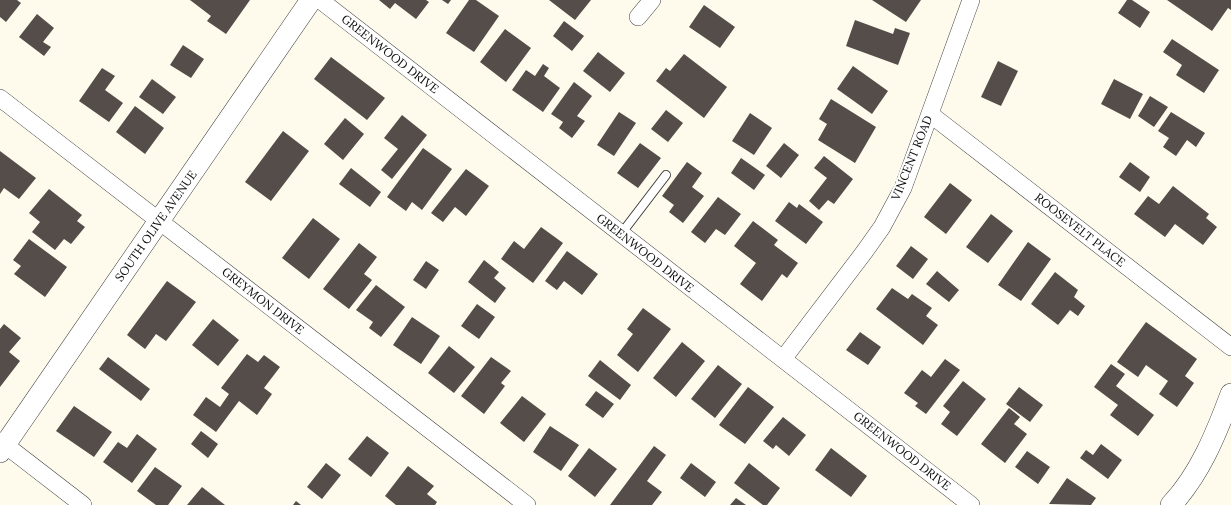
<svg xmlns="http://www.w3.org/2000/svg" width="1231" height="505" viewBox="0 0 1231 505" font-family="Lora,serif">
	<rect width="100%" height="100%" fill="#fefbec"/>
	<path fill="#544d49" d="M0,0H17L21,3L6,22L0,17Z
		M190,0H250L226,34L207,21L211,16Z
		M379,0H426L429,2L416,19L395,3L390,9Z
		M442,0H451L448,4Z
		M469,0H476L499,16L474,52L446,33Z
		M549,0H591L575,20Z
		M872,0H921L906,22Z
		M1127,0H1132L1150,12L1140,28L1118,13Z
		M1167,0H1231V10L1228,8L1212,31Z
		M704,5L735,27L720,48L689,27Z
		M37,14L54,28L43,42L51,47L44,56L19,37Z
		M855,20L893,34L895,28L910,33L898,65L846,46Z
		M564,21L584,36L572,51L553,36Z
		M505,29L531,48L506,82L480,62Z
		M1172,39L1219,70L1204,93L1176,75L1182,65L1163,52Z
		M183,45L204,59L191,78L170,65Z
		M598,52L625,73L610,92L583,71Z
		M684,54L727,87L704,118L656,81L666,68L670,71Z
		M331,57L385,98L367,120L314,79Z
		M998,61L1018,71L1001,106L981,97Z
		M543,64L549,68L544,76L560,88L543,112L512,90L526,70L535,76Z
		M853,66L888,91L872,114L837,89Z
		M102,68L115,76L105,90L123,103L109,122L79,101Z
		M152,79L176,97L163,114L139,97Z
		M1114,79L1143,94L1130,119L1101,104Z
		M574,82L592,96L577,116L585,121L572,138L559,128L563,122L551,114Z
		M1150,96L1168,107L1154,127L1138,116Z
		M831,99L876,127L855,163L818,140L827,124L819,119Z
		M135,106L164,128L145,154L116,132Z
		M666,110L683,123L668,142L651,129Z
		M619,112L636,123L614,156L597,145Z
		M1171,112L1205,133L1196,147L1187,140L1176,156L1163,147L1169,138L1158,131Z
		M750,113L772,128L754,155L732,141Z
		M402,115L427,135L392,179L381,170L398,149L384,138Z
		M345,118L364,134L343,160L324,144Z
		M283,131L309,151L271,201L245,182Z
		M640,143L661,158L638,188L617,173Z
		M784,143L799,155L781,178L766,166Z
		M423,148L452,169L422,210L412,202L406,211L387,197Z
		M0,151L36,178L19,199L4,188L0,194Z
		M824,156L853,179L834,204L828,200L819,210L809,201L827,178L814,168Z
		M741,158L765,175L754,190L731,173Z
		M687,162L702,173L692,187L704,196L683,223L669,212L674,205L662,196Z
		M1130,162L1150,177L1140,192L1119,177Z
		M351,168L381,192L370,207L339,184Z
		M466,169L489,186L466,216L455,207L443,222L431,213Z
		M950,183L972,200L946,234L924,217Z
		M1173,186L1209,214L1206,218L1217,227L1203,245L1175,224L1165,237L1134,214L1148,196L1159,204Z
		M49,189L82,215L77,221L85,227L71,244L64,239L55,250L32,232L40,222L29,213Z
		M718,197L741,214L725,235L716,229L705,243L691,232Z
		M789,202L797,208L799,204L823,222L806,244L775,221Z
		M991,214L1013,231L988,263L966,247Z
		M313,218L340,239L309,279L282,258Z
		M753,221L778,240L774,245L798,263L787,278L782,274L762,301L740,284L756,263L734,246Z
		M541,227L563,243L533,283L501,259L514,241L524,249Z
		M29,239L67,267L45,297L14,274L21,266L13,260Z
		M1028,242L1051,259L1021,301L998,285Z
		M359,243L377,257L364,274L372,280L349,309L323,289Z
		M911,246L928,259L913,279L896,266Z
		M567,251L598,274L582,295L564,281L557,290L545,281Z
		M484,260L499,272L494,278L506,288L495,303L468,282Z
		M426,261L439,270L426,289L413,280Z
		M937,271L959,290L949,302L926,284Z
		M1055,272L1078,290L1074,297L1085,306L1078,316L1070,310L1058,325L1031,304Z
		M167,281L196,302L166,341L156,334L145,349L127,335Z
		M376,285L405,307L381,337L369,328L373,322L356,310Z
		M892,288L908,299L912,294L932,308L926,316L938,325L923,345L876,309Z
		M477,304L495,317L479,339L461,326Z
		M643,308L671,329L638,372L617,355L633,334L627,329Z
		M412,317L440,336L421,364L393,345Z
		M213,319L239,340L218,366L192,345Z
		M1146,322L1197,359L1185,376L1194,383L1177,407L1159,394L1168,381L1146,365L1138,377L1117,362Z
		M4,324L21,338L9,352L20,361L0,387V329Z
		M860,332L881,347L868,365L846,350Z
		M682,342L705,361L676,397L653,378Z
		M449,346L475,367L454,393L428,373Z
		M247,354L258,362L264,355L280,367L264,388L272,394L257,415L239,401L216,432L193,415L206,397L220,407L229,394L221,388Z
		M108,357L150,389L141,401L99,369Z
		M491,357L511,371L501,383L505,386L484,414L461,396Z
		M945,359L960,370L926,414L915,406L918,403L904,393L922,370L931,377Z
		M600,360L631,385L620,400L588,376Z
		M1111,364L1125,374L1116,386L1154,415L1138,436L1110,415L1118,405L1094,387Z
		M718,365L742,384L715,418L691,399Z
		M963,381L986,399L957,436L941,424L950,412L943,406Z
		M748,387L774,407L745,444L719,425Z
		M1019,387L1043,405L1030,422L1006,404Z
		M596,391L614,404L603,418L585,405Z
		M522,396L546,414L524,442L500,423Z
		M74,406L112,432L94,457L56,431Z
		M1009,408L1020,417L1014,424L1027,434L1005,463L981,444Z
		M783,417L806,435L789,456L776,445L773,449L763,441Z
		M550,426L579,445L561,471L533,452Z
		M201,431L218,444L208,458L191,444Z
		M137,434L157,449L132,483L103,462L118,442L127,448Z
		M367,436L389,453L371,477L348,459Z
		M1101,444L1122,460L1108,479L1080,458L1086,450L1093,455Z
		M654,446L666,455L647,481L662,492L652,505H610Z
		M589,448L617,469L595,497L568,476Z
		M831,448L867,476L851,497L815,470Z
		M1027,451L1050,467L1038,484L1015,467Z
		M326,463L341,475L322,499L307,487Z
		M691,463L716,482L705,497L680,478Z
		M749,463L780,488L767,505H763L734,483Z
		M408,466L434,486L427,494L437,502L435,505H396L385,496Z
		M155,467L182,486L168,505H156L137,491Z
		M1067,478L1096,498L1091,505L1049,504Z
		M202,487L225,505H187Z
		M736,498L746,505H730Z
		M296,501L301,505H293Z"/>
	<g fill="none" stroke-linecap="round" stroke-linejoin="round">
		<defs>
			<path id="service" d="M621,234L666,175"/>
			<path id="minor" d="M320,0L971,505
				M638,17L652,0
				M0,98L527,505
				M930,114L1231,347
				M783,359L865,251L882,227L903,188L971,0
				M0,441L83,505"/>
			<path id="tertiary" d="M0,452L311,0
				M1171,505C1200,474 1216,434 1231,394"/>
		</defs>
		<use href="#service" stroke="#3f3f3f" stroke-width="10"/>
		<use href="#minor" stroke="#3f3f3f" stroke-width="18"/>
		<use href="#tertiary" stroke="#3f3f3f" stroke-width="22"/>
		<use href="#service" stroke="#fff" stroke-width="8"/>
		<use href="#minor" stroke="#fff" stroke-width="17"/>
		<use href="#tertiary" stroke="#fff" stroke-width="21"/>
	</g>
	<g text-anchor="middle" stroke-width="4" stroke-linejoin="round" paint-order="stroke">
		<g font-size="12" fill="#0c0c0c" stroke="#fff">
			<text transform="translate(390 54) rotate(38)" y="4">GREENWOOD DRIVE</text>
			<text transform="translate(912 158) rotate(-68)" y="4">VINCENT ROAD</text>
			<text transform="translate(156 226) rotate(-55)" y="4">SOUTH OLIVE AVENUE</text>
			<text transform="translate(1080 230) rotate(38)" y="4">ROOSEVELT PLACE</text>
			<text transform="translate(645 253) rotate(38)" y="4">GREENWOOD DRIVE</text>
			<text transform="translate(263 301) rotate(38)" y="4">GREYMON DRIVE</text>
			<text transform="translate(902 451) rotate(38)" y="4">GREENWOOD DRIVE</text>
		</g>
	</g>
</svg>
